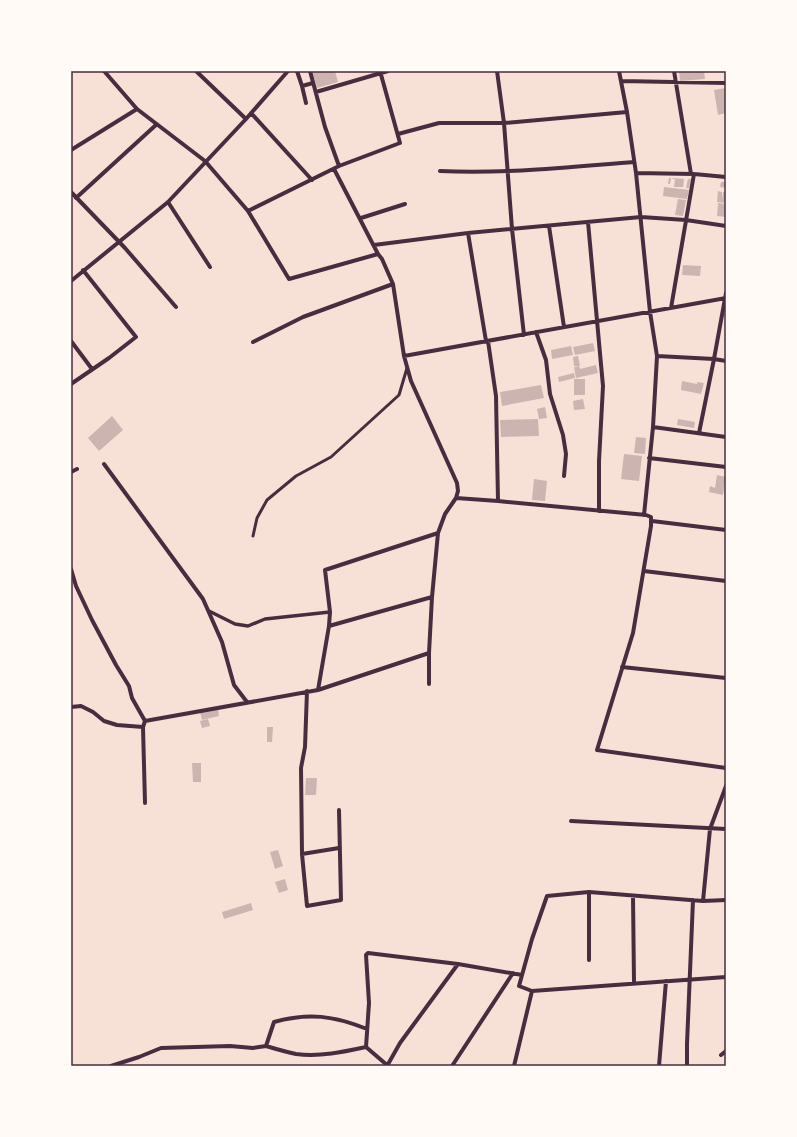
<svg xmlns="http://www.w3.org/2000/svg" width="797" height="1137" viewBox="0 0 797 1137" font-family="'Open Sans',sans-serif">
	<rect width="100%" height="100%" fill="#f7e1d7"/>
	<path fill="#ccb4b1" d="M312,71H335L338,82L317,88Z
		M679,71H704L705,79L680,81Z
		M726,88V113L718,115L714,90Z
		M669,178H671L670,184H668Z
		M673,178L684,179L683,187H674L675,179H672Z
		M688,179H691L689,188H686Z
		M721,182H726V188L720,187Z
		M664,187L689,190L687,199L663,196Z
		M718,191L722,192L723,200V192H726V203L717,202Z
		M678,199L686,200L683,216L675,215Z
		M718,203L726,204V217L717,216Z
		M683,265L701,266L700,276L682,275Z
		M593,343L595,351L575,355L573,347Z
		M571,346L573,355L552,359L551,350Z
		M578,356L580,366H574L573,357Z
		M596,365L598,373L576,378L574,367L579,366L580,369Z
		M574,373L575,378L559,382L558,377Z
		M574,379H585V395H574Z
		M682,381L697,384V382L704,383L701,394L681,390Z
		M541,385L544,398L502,406L500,392Z
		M583,399L585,409L574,410L573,401Z
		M545,407L547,418L539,419L537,409Z
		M112,416L123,430L99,451L88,438Z
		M538,419L539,436L501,437L500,420Z
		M678,419L695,422L694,428L677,425Z
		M636,437L646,438L645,454L634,453Z
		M624,454L642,456L639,481L621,479Z
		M717,475L726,477L723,495L709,492L710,486L715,488Z
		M534,479L547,481L545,501L532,500Z
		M218,708L219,716L202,720L200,712Z
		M208,719L210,726L202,728L200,721Z
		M267,727H273L272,742H267Z
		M192,763H201V782H193Z
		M306,778H317L316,795H305Z
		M278,850L283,866L275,869L270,852Z
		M285,879L288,890L279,893L275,882Z
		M251,903L253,910L224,919L222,912Z"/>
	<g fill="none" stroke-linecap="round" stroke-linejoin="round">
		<path stroke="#4a2c40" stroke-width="3" d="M253,536L257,518L267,500L296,476L331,457L399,395L407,368"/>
		<path stroke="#4a2c40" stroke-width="3.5" d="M209,611L235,624L248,626L265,619L330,612"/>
		<path stroke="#4a2c40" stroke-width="4" d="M104,71L137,109L205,161L248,211L289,279L378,254L382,259L393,284L404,356L411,381L457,483L458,491L456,498L445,514L438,533L432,597L429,653V684
			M196,71L246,119
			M297,71L302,86L306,103
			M310,71L325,127L339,166
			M497,71L504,123L512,229L524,335
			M619,71L627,112L636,173L650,312L657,356L653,427L644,515
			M674,71L691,174
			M621,81L726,83
			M302,86L313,83
			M316,92L388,71
			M251,113L312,180
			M398,134L439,123H504L627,112
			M71,150L137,109
			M334,169L378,254
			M440,171C505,174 570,167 634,162
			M636,173L694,174L726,177
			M71,192L125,248L176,307
			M76,198L157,124
			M168,202L210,267
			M248,211L339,166L400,143L380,71
			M361,218L405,204
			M588,222L603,386L599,461V511
			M549,226L564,327
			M468,233L486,341
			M374,245L468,233L641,217L686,220L726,226
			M71,281L168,202L246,119L288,71
			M671,308L694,174
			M536,332L546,360L550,394L563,435L566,454L564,476
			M71,341L92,369
			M488,341L496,396L498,501
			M253,342L303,317L393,284
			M404,356L726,298
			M657,356L714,359L726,361
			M71,384L109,358L136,337L83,270
			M653,427L726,437
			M699,433L714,359L726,293
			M649,458L726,467
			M104,464L203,599L222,642L234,685L247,702
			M71,472L77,469
			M456,498L498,501L646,515L651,517V526L633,633L597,750L726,768
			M652,521L726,530
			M71,569L76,586L92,620L116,665L129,686L132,698L145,721L143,727L145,803
			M644,571L726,581
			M329,626L330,612L325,570L438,533
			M622,667L726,678
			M318,690L329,626L432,597
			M307,691L305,747L301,768L302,854L307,906L341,900L339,810
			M71,707L81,706L93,712L104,721L117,725L143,727
			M145,721L318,690L429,653
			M571,821L726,829
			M302,854L339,848
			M589,892V960
			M633,896L634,983
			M726,900L703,901L589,892L547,896L532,939L519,986L532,991L726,977
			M703,901L710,829L726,786
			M266,1046C276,1049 286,1052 296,1054C320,1057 343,1052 366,1047
			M366,1047L369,1003L366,955L368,953L458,964L522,975
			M366,1047L387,1065
			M721,1055L726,1051
			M111,1066L139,1057L161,1048L230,1046L253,1048L266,1046L274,1022C309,1012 334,1016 367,1029
			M387,1066L400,1043L458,964
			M452,1066L513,973
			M514,1066L532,991
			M659,1066L666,981
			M687,1066V1044L693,900"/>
	</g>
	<rect width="797" height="1137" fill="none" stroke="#fffaf5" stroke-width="144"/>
	<rect x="72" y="72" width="653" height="993" fill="none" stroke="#4a2c40" stroke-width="1.5"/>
</svg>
